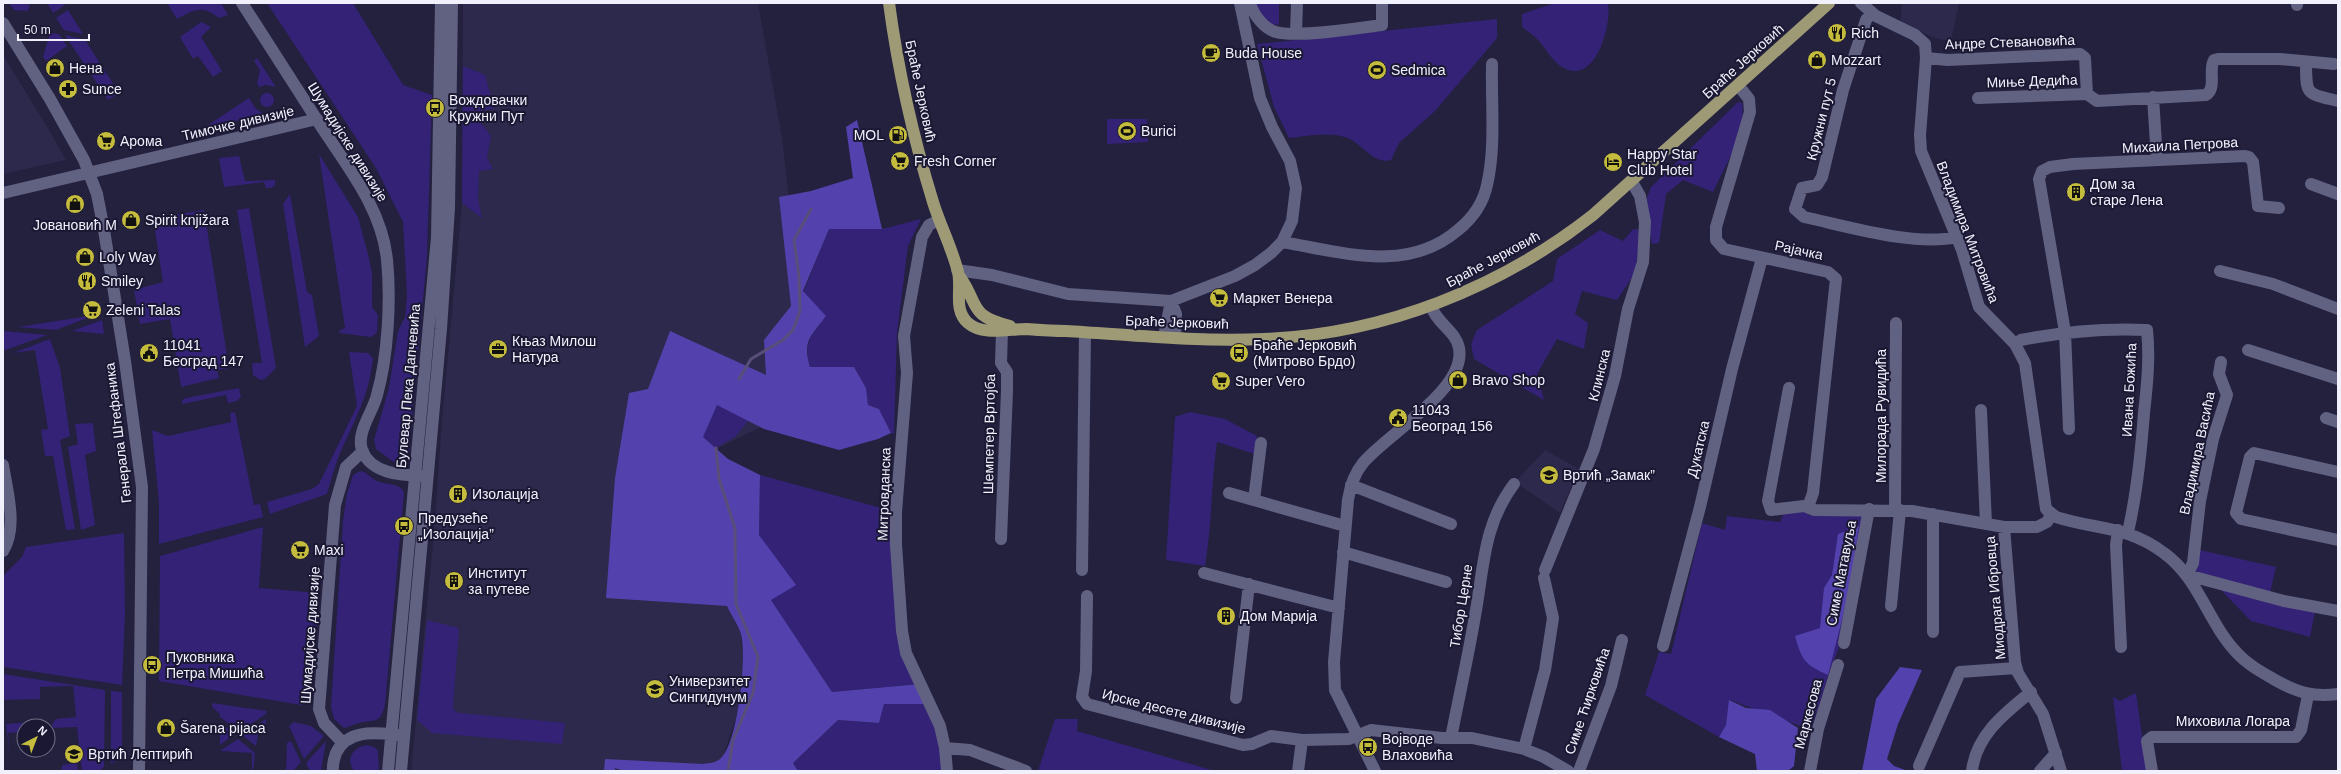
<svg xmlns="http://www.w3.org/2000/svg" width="2341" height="774" viewBox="0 0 2341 774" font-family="Helvetica,sans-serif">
	<rect width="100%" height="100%" fill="#23213e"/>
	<path fill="#2c294c" d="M463,3H758L782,138L797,270L777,419L716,449L735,528L727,607L741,634L743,666L738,711L724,754L725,771H411L434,533L442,420L462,203Z
		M1902,3H1959L1951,41L1935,38L1900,23Z
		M3,55L49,130L66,160L3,174Z
		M1545,450L1579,469L1560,513L1515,482Z"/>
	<path fill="#332276" d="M9,3H30L28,11L14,10Z
		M47,3H64L65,5L53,13Z
		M167,3H221L228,15L219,18C202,5 195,9 177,19Z
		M267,3H353L403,85L432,95L427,256L409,450L400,461L395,463L376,449L374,440L389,388L398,331L405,317L407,295L403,222L376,168Z
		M1250,3H1279V25L1269,24Z
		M1555,3H1608C1612,24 1596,85 1564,68C1552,62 1546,48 1537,39C1532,34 1527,31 1522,27V14Z
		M68,10L83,34L64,30L56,18Z
		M1497,19V38L1435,111L1399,143L1391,160C1374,165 1362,144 1348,138C1330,131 1307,136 1289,138L1274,107L1257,44Z
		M201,22L211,27L201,37L222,71L213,77L198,56L193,59L180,37Z
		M50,33L59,34L67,46L46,61L43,57Z
		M65,35L85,40L119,93L108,100Z
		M257,58L276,87L265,85L260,87L257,84L260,70L254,61Z
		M463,66L485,75L494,108L482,111L481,123L491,136L487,158L493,169L479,171L478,199L482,218L462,203Z
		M260 100a7 7 0 1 1 14 0a7 7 0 1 1-14 0Z
		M249,98L256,109L266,115L205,127Z
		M1738,102L1742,103C1747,132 1725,166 1713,192L1683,180L1666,194L1659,243L1652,244L1645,203L1651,187Z
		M1107,119H1147L1148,142L1107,144Z
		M319,154L358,217L369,258L372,273V307L378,315L377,333L371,337L339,333L340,330L345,328Z
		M239,156L245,181L275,180V185L271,188H266L264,182L224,187L219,158Z
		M290,194L307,292L312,295L319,336L305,347L283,204Z
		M249,208L276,368L265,379L260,380L253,375L252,363H262L237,210Z
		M204,210L229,368L217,370L219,378L181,387L170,319L140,324L134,290L163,282L153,218Z
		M921,219L908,246L897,333L894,434L891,433L879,409L868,405L866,388L854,367H810C803,340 811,337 826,316L803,293L829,229H882Z
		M1633,229L1641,230L1635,273L1617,300L1582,291L1575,314L1588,323L1584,349L1557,339L1537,374L1544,400L1474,359L1471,344L1477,330L1553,281L1557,259L1600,230L1623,241Z
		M95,315L56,330L18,327Z
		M102,320L104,334L72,331Z
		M3,331L47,335L3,351Z
		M50,339L60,368L70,436L60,440L75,529L66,530L53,456H45L41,430L48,429L35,350L13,353Z
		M349,352L368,353L373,358C369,398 354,420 339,456C334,468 331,481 327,494L270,514L267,502L312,489L319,484L357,406Z
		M239,388L241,397L237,401L228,403L226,395L182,404V400L186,398Z
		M718,396L756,416L748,421L735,437L716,448L703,437Z
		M235,412L254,505L260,504L263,517L159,544V503L152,430L168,436L231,422L230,413Z
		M1190,412L1225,419L1257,436L1255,454L1217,442C1211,483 1212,525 1205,566L1166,560L1175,417Z
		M93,423L96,451L85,455L95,525L81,530L68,447L78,444L75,424Z
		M360,471C368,472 372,480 380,482C389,485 399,483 404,492L385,705C380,725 375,719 359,723C354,724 349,727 344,728L334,719L331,707L343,521L347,494L353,475Z
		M760,475L896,512L902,631L920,684L832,692L771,600L759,535Z
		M1804,509L1809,515L1863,511L1839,648L1830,670L1811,730L1730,700L1726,725L1719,737L1645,695L1659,652L1671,654L1702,523L1725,530L1727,516L1780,522L1784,513Z
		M263,527L259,588L319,593L312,695L307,703L301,705L159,681L160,556Z
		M124,533L125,614L122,685L3,667V576L22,557L26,547Z
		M2200,550L2276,567L2269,597L2316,607L2310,637L2251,621L2220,589L2195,571Z
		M427,620L459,628L453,705L454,710L459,713L565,723L562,744L432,733L417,720Z
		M3,674L105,690L104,767L99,771H82L77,727L53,728L52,724L56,719L76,717L73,686L40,687V699L3,700Z
		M111,691L122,692V756L111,764Z
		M2136,693L2147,771H2122L2113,697L2120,701Z
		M212,703L267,711L266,714L239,732L220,717V714L212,707Z
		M884,704H931L947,771H798L793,763L838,720L879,723Z
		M266,719V724L259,730L256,746L242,735Z
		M1055,719H1078L1077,731L1215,771H1038Z
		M30,722L34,726H24V732L8,733L10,757L6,724Z
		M220,722L235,734L220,745Z
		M294,722L311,726L324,736L304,759L289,726Z
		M238,739L255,753L253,771H252V753L220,751Z
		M291,741L301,762L293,771H286L287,743Z
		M326,741L321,771H310L306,763Z
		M366,745L374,747L378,751L379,771H354C345,758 353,748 366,745Z
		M77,763L78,771H62V765Z"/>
	<path fill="#5342ad" d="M857,120L882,229H829L803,291L826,316C811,337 802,340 810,367H854L866,388L868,405L879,409L891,433L878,439L839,450L764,429L717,405L703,437L728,459L760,475L759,535L796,585L771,600L832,692L920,684L931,704H884L879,723L838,720L793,763L798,771H624L615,768V771H604L605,759L703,764C710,763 717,763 722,757C738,740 747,657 741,634C738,625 731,615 727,606L606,598L615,478L629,393L648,389L670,331L766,375L764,340L791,306L779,197L811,191L853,178L846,127Z
		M1859,526L1850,588L1828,675C1804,664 1802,660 1795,636L1820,628L1824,588L1832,575L1838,534Z
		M1900,667L1922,670L1898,724L1887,759L1894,766L1908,771H1862L1876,699Z
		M1729,700L1746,708L1770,710L1798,728L1794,766L1788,771H1757L1755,754L1719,737L1726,725Z"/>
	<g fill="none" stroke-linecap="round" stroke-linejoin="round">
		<path stroke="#584e79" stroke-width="3" d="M739,379L751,359L783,340L793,330L800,311L799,277L794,240L811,209
			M716,448L719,479L735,528L736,604L758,657L753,693L733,740L728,771"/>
		<path stroke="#616182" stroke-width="12" d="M242,3C267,42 292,81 317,120C345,164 382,207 387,260C391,300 388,356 377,395C373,412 356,432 362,450C371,474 401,475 422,476
			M1250,3C1253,14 1264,29 1276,32C1297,38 1359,28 1382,25V3
			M1861,3L1876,16L1915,35L1925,44L1926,58L1920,135L1921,151L1962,250L1979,307L2015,344L2025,363L2046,509L2056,517C2096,530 2127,525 2164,553C2199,578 2208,623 2237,653C2248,665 2263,673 2277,681C2299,693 2313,697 2338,694
			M2297,5V3
			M1871,13L1866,20L1843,90L1822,177L1817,185L1802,188L1795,209L1804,217C1846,226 1916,247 1957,237
			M3,23L50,99L84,160L97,194L104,230L125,361L142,487L139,771
			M1296,33L1297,3
			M1926,58L1948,60L2080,54L2085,58L2087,94L2097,101L2206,95C2217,88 2208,70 2214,60L2218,59H2280L2334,64
			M2306,62C2306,96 2306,93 2338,101
			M1738,85L1749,99L1750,112L1716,227V240L1724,249L1828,272L1836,279L1813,493L1808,507
			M2153,97L2157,160
			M1978,98L2087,94
			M2311,184L2338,194
			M3,193L317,119
			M939,220L929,225L922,237L904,336L907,373L896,512V545L902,631L906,653L940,726L945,748L947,771
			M1282,242C1342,252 1407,274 1458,230C1473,218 1483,204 1487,185C1496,146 1491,104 1492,64
			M957,270L992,275L1068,294L1171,301L1235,276L1255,265L1271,253L1282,242L1292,221L1296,188L1290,161L1272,127L1260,98L1240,3
			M2220,271L2273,284L2338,309
			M1171,301L1176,314L1175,338
			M1164,337L1171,301
			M2015,344L2021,340C2062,332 2104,328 2147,330C2150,358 2147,386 2144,413C2141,453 2137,493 2128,532
			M2248,350L2338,379
			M2221,362L2219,374L2227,395L2213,439L2200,501L2193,563L2187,575L2284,601L2338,611
			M1789,388L1768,501L1771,510L1804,506L1814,510L1912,511L2004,527H2037L2047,522L2051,515
			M1981,410L1986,524
			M2326,418L2338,422
			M2069,429L2065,332L2039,179L2042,171L2050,167L2073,164L2245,156L2249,157L2253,162L2258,206L2279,208
			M3,465C7,491 18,527 3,551
			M2338,472L2254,453L2250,457L2236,513L2241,519L2338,540
			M1351,485L1451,524
			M1229,493L1345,526
			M1254,500L1261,443
			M1895,509L1896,323
			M1933,514V632
			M2004,527L2015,662L2018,673L2043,714L2061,771
			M2118,530L2116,545L2121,647
			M1001,539L1007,391V372L1001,363L1002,331
			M1343,552L1446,582
			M1082,570L1085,333
			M1545,570L1594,449L1615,376L1628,309L1643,262L1645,222L1640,196L1632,182
			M1204,573L1339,608
			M1087,596L1086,671L1082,697L1087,704L1243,745L1252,744L1271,736L1302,740L1349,739L1371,730L1442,738H1472L1524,749L1544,757L1568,771
			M1891,606L1900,510
			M1844,643L1869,509
			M1663,646L1700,507L1732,369L1762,258
			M1236,698L1249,584
			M1451,738C1459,697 1468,657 1475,616C1484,567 1483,525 1514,484
			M343,743L324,723L319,709L335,505L346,467L363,451
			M945,748L970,750L1026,771
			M1524,749L1545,670L1553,618L1544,578
			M1919,766L1960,672L2016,668
			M333,771C332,765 334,759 336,753C348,728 377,733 399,735
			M388,771L437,237L441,3
			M401,771L441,329L449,208L452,3
			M1298,771L1302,740
			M1375,771L1335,690L1334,662L1348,500C1350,487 1354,474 1363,463C1386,435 1467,389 1459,348C1456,331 1437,324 1431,306
			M1579,771L1611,686L1622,640
			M1810,771L1818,729L1838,665
			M1972,771C1976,735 2005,713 2031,692
			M2040,771L2056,753
			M2152,771L2147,741L2152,737H2296L2301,730L2308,695"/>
		<path stroke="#9e9a75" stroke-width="12" d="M889,3C898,70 913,137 933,202C940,225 952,248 958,272C962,289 953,310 968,323C983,336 1008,329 1026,329C1039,330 1053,331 1066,331C1132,335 1198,342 1264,339C1384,334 1500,288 1593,215L1829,3
			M960,277C980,306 968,315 1010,326"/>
	</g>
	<defs>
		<symbol id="restaurant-disc" viewBox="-11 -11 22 22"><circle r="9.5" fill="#c5bc3d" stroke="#1a1833"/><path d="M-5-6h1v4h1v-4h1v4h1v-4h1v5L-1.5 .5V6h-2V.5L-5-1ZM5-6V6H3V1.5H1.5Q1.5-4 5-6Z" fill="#111"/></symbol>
		<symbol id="cafe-disc" viewBox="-11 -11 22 22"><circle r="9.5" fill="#c5bc3d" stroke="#1a1833"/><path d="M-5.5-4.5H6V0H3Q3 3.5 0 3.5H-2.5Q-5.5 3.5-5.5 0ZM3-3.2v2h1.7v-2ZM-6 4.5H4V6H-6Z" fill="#111"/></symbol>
		<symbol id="shop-disc" viewBox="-11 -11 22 22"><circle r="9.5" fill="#c5bc3d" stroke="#1a1833"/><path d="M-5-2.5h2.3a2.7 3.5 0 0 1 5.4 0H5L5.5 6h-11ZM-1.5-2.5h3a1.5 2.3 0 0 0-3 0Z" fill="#111"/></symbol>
		<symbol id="stadium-disc" viewBox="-11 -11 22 22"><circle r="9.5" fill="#c5bc3d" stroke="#1a1833"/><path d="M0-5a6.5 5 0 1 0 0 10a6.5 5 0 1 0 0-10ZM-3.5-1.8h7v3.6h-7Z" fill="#111"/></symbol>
		<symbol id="pharmacy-disc" viewBox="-11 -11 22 22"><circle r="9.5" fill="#c5bc3d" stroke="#1a1833"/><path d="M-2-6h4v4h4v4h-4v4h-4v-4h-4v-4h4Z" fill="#111"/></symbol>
		<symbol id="bus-disc" viewBox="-11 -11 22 22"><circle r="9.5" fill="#c5bc3d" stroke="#1a1833"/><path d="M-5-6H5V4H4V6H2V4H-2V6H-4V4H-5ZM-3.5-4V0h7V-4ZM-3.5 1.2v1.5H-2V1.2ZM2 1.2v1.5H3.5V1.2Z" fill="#111"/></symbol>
		<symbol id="fuel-disc" viewBox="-11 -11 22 22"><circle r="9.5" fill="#c5bc3d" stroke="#1a1833"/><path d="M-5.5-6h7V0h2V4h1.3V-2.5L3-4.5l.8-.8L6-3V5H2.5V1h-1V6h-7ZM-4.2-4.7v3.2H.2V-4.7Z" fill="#111"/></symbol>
		<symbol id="supermarket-disc" viewBox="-11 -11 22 22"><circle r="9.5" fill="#c5bc3d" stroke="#1a1833"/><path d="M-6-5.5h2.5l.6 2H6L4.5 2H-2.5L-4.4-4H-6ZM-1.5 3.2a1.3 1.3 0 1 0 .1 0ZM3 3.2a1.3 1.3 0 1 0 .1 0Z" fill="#111"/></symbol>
		<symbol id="hotel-disc" viewBox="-11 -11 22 22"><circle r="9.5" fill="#c5bc3d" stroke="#1a1833"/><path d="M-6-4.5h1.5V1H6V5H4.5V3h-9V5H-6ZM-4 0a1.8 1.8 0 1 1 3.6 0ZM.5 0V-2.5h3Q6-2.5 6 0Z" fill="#111"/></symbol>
		<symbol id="building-disc" viewBox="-11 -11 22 22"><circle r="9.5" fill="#c5bc3d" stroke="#1a1833"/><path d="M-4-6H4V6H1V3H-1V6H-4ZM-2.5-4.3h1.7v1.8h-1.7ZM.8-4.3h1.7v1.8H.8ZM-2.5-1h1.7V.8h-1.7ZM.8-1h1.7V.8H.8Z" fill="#111"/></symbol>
		<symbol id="office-disc" viewBox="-11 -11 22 22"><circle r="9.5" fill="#c5bc3d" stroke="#1a1833"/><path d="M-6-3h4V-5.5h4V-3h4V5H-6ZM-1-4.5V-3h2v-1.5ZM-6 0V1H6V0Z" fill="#111"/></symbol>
		<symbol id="civic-disc" viewBox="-11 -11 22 22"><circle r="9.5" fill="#c5bc3d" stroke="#1a1833"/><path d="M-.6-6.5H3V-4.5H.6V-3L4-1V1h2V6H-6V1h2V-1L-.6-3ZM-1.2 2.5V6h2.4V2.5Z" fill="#111"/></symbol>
		<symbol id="school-disc" viewBox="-11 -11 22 22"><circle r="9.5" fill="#c5bc3d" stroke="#1a1833"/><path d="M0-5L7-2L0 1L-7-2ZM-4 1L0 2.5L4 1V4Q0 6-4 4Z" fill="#111"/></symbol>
		<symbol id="university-disc" viewBox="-11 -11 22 22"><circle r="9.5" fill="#c5bc3d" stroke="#1a1833"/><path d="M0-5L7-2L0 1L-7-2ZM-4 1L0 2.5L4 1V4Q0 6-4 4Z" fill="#111"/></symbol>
	</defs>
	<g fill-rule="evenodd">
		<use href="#restaurant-disc" x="1826" y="22" width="22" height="22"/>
		<use href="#cafe-disc" x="1200" y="42" width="22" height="22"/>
		<use href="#shop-disc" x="1806" y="49" width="22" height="22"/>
		<use href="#shop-disc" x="44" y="57" width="22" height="22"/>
		<use href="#stadium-disc" x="1366" y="59" width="22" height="22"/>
		<use href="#pharmacy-disc" x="57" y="78" width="22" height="22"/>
		<use href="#bus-disc" x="424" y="97" width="22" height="22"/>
		<use href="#stadium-disc" x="1116" y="120" width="22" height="22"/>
		<use href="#fuel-disc" x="887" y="124" width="22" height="22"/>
		<use href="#supermarket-disc" x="95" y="130" width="22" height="22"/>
		<use href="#supermarket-disc" x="889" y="150" width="22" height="22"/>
		<use href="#hotel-disc" x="1602" y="151" width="22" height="22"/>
		<use href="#building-disc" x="2065" y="181" width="22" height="22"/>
		<use href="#shop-disc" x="64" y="193" width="22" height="22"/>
		<use href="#shop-disc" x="120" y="209" width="22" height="22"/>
		<use href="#shop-disc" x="74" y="246" width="22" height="22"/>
		<use href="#restaurant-disc" x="76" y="270" width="22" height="22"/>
		<use href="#supermarket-disc" x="1208" y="287" width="22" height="22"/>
		<use href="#supermarket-disc" x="81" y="299" width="22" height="22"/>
		<use href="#office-disc" x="487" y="338" width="22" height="22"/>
		<use href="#civic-disc" x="138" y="342" width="22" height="22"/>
		<use href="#bus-disc" x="1228" y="342" width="22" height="22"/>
		<use href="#shop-disc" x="1447" y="369" width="22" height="22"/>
		<use href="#supermarket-disc" x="1210" y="370" width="22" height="22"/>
		<use href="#civic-disc" x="1387" y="407" width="22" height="22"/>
		<use href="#school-disc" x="1538" y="464" width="22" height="22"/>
		<use href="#building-disc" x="447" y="483" width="22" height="22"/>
		<use href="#bus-disc" x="393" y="515" width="22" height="22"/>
		<use href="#supermarket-disc" x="289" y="539" width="22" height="22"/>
		<use href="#building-disc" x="443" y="570" width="22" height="22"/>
		<use href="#building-disc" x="1215" y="605" width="22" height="22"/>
		<use href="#bus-disc" x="141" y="654" width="22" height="22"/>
		<use href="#university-disc" x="644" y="678" width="22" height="22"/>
		<use href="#shop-disc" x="155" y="717" width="22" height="22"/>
		<use href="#bus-disc" x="1357" y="736" width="22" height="22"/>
		<use href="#school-disc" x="63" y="743" width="22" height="22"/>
	</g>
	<g text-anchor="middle" stroke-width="4" stroke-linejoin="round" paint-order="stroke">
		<g font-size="14" fill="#f1f1fd" stroke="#1a1833" text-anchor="start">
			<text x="1851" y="38">Rich</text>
			<text x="1225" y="58">Buda House</text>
			<text x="1831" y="65">Mozzart</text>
			<text x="69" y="73">Нена</text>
			<text x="1391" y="75">Sedmica</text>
			<text x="82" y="94">Sunce</text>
			<text x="449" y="105">Вождовачки<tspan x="449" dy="16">Кружни Пут</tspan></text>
			<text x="1141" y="136">Burici</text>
			<text x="884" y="140" text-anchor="end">MOL</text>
			<text x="120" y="146">Арома</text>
			<text x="1627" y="159">Happy Star<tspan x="1627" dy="16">Club Hotel</tspan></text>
			<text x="914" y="166">Fresh Corner</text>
			<text x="2090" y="189">Дом за<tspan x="2090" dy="16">старе Лена</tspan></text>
			<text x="145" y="225">Spirit knjižara</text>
			<text x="75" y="230" text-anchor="middle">Јовановић М</text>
			<text x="99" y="262">Loly Way</text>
			<text x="101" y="286">Smiley</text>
			<text x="1233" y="303">Маркет Венера</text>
			<text x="106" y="315">Zeleni Talas</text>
			<text x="512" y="346">Књаз Милош<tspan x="512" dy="16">Натура</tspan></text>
			<text x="163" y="350">11041<tspan x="163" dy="16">Београд 147</tspan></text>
			<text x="1253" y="350">Браће Јерковић<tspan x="1253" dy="16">(Митрово Брдо)</tspan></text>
			<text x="1472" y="385">Bravo Shop</text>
			<text x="1235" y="386">Super Vero</text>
			<text x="1412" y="415">11043<tspan x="1412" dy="16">Београд 156</tspan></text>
			<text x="1563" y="480">Вртић „Замак”</text>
			<text x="472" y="499">Изолација</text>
			<text x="418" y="523">Предузеће<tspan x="418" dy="16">„Изолација”</tspan></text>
			<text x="314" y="555">Maxi</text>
			<text x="468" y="578">Институт<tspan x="468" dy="16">за путеве</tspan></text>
			<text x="1240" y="621">Дом Марија</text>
			<text x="166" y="662">Пуковника<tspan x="166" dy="16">Петра Мишића</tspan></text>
			<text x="669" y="686">Универзитет<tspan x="669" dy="16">Сингидунум</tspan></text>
			<text x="180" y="733">Šarena pijaca</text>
			<text x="1382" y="744">Војводе<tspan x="1382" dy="16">Влаховића</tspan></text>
			<text x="88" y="759">Вртић Лептирић</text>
		</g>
		<g font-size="14" fill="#f1f1fd" stroke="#1a1833">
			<text transform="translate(2010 42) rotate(-2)" y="5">Андре Стевановића</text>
			<text transform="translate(1743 61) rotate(-42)" y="5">Браће Јерковић</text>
			<text transform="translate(2032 81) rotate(-2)" y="5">Миње Дедића</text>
			<text transform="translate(921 91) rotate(78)" y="5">Браће Јерковић</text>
			<text transform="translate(1821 119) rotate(-76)" y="5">Кружни пут 5</text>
			<text transform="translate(238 123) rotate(-13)" y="5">Тимочке дивизије</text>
			<text transform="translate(348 142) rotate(58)" y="5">Шумадијске дивизије</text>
			<text transform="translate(2180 145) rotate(-3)" y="5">Михаила Петрова</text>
			<text transform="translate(1968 232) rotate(69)" y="5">Владимира Митровића</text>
			<text transform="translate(1799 250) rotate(12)" y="5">Рајачка</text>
			<text transform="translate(1493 259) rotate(-28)" y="5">Браће Јерковић</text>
			<text transform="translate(1177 322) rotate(2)" y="5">Браће Јерковић</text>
			<text transform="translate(1599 375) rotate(-76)" y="5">Клинска</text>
			<text transform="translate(408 386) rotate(-85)" y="5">Булевар Пека Дапчевића</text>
			<text transform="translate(2129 390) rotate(-87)" y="5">Ивана Божића</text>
			<text transform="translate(1881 416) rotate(-90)" y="5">Милорада Рувидића</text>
			<text transform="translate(118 433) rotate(-97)" y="5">Генерала Штефаника</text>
			<text transform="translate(989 434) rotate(-89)" y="5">Шемпетер Вртојба</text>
			<text transform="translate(1698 449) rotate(-77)" y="5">Дукатска</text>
			<text transform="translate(2197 453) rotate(-78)" y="5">Владимира Васића</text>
			<text transform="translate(884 494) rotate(-88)" y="5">Митровданска</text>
			<text transform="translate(1841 573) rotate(-79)" y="5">Симе Матавуља</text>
			<text transform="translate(1995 598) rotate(-95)" y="5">Миодрага Ибровца</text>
			<text transform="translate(1461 606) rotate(-81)" y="5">Тибор Церне</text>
			<text transform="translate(310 635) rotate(-86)" y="5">Шумадијске дивизије</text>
			<text transform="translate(1587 701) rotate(-71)" y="5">Симе Ћирковића</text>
			<text transform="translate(1174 711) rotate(14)" y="5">Ирске десете дивизије</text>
			<text transform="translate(1808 714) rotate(-75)" y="5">Маркесова</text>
			<text x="2233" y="726">Миховила Логара</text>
		</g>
	</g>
	<rect width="2341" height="774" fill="none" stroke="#f1f1fd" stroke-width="8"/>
	<g transform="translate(36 738) rotate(42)"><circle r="19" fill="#1a1833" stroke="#706f84"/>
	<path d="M0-3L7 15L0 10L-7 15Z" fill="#c5bc3d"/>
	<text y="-6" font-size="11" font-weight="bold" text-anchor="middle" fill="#f1f1fd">N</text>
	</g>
	<path d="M18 34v6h71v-6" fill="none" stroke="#f1f1fd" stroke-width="2"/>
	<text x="24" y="34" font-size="12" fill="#f1f1fd" stroke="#1a1833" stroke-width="3" paint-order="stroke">50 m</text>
</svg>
